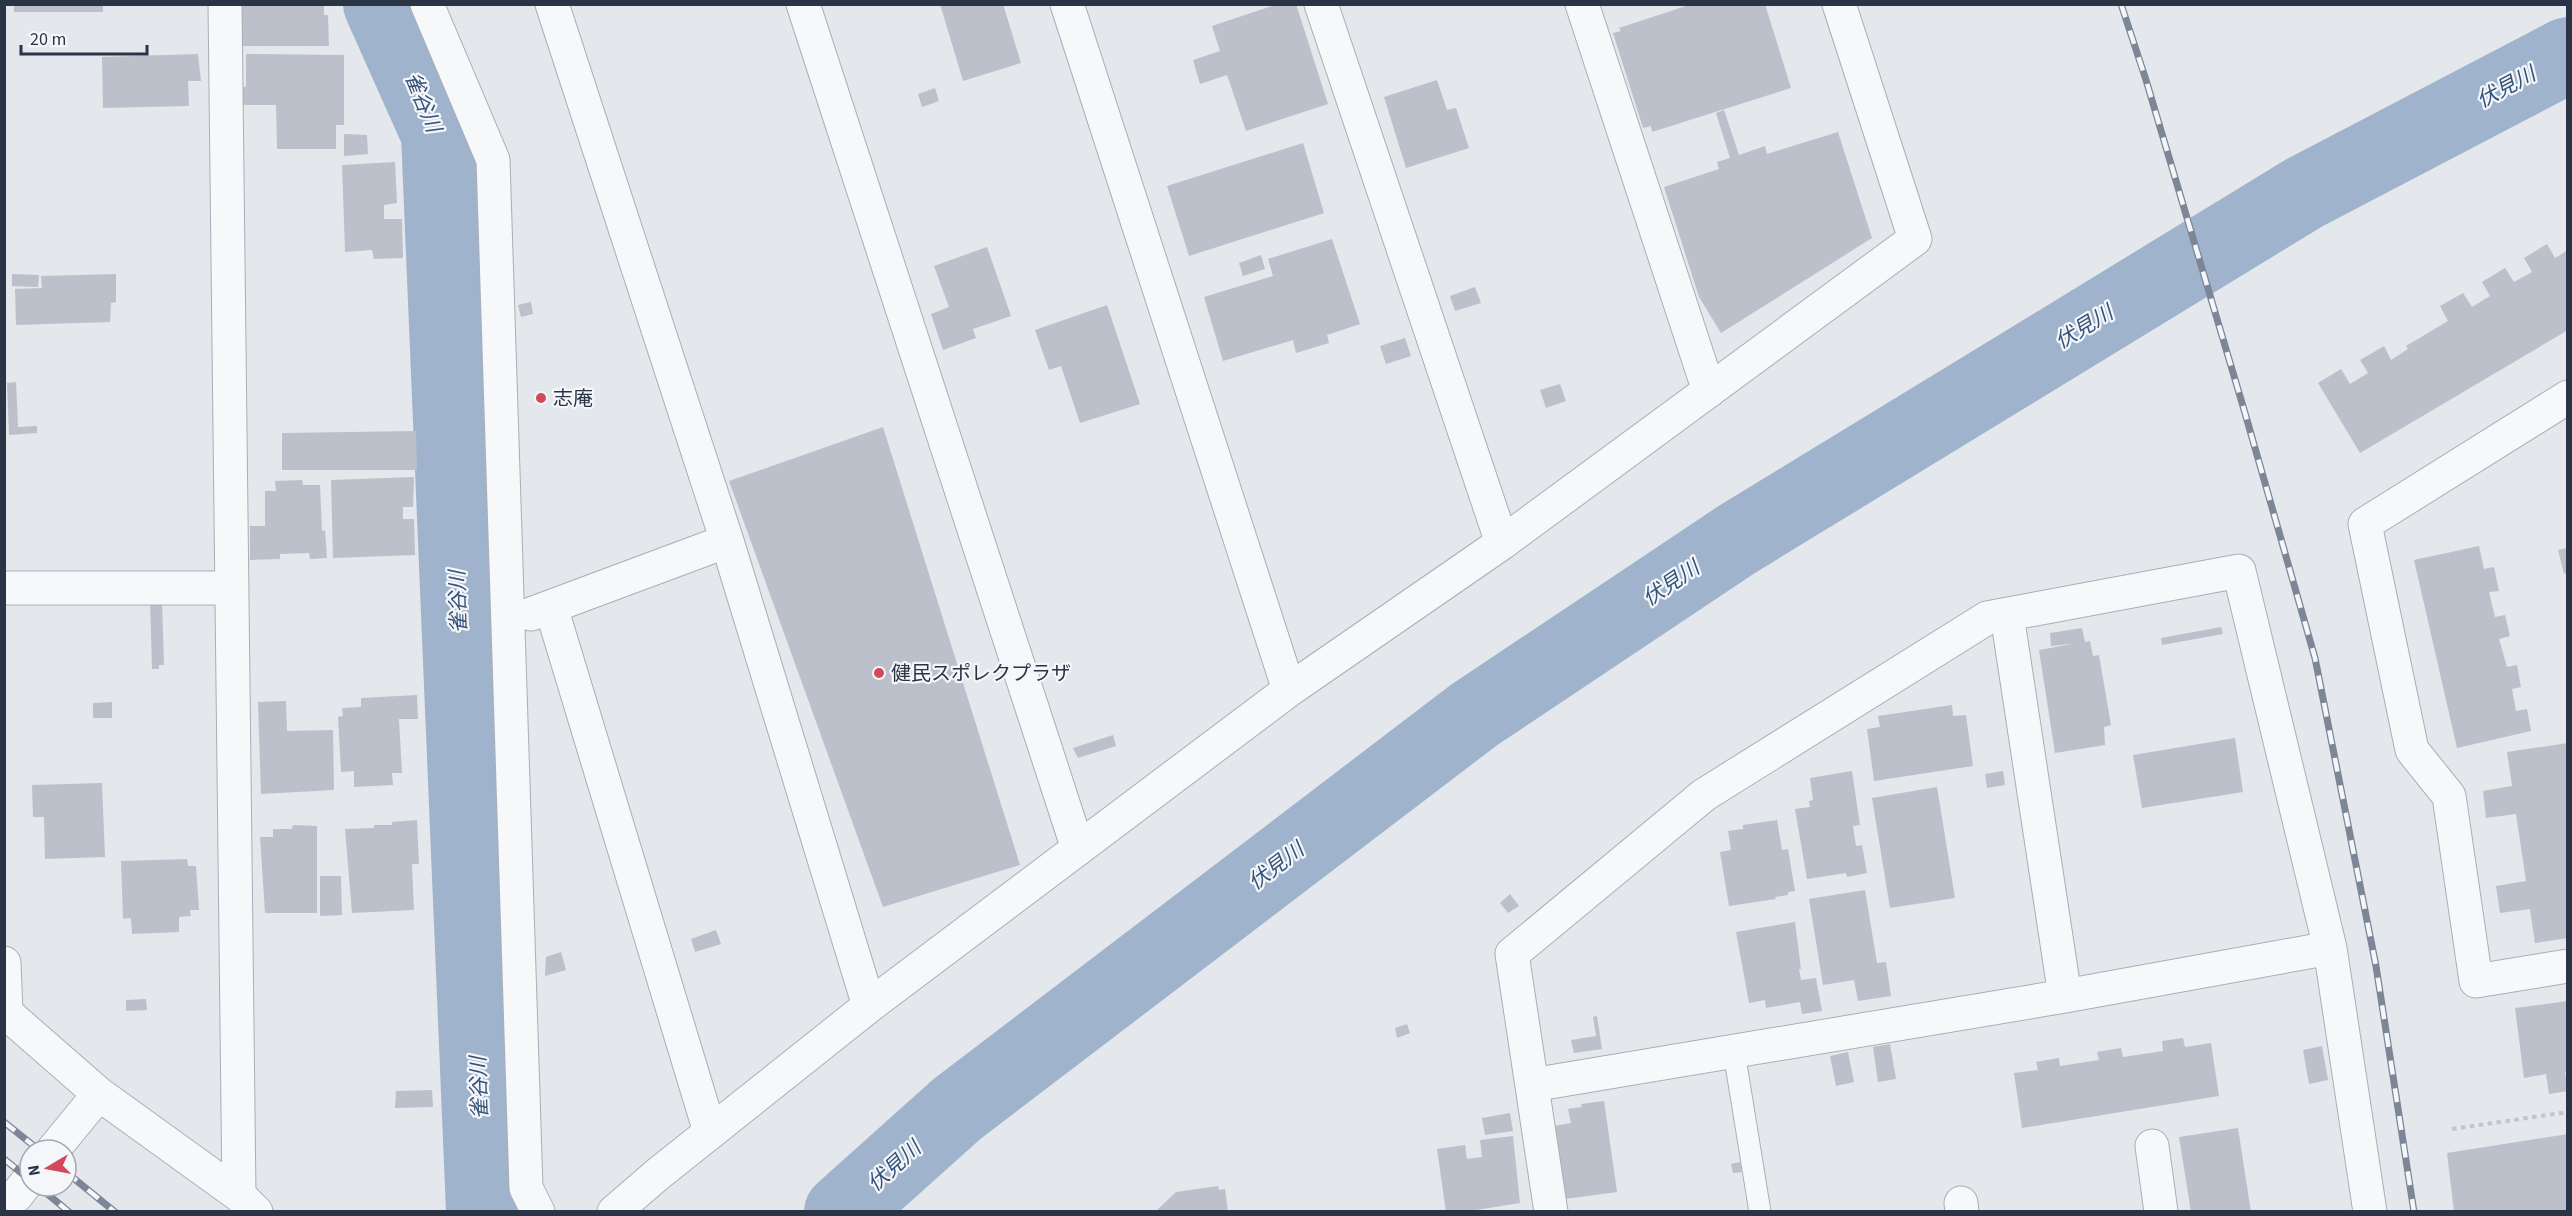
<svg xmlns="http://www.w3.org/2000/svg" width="2572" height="1216" viewBox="0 0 2572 1216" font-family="'Source Sans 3','Noto Sans JP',sans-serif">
	<rect width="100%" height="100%" fill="#e4e7ec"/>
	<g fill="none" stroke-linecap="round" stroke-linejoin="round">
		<path stroke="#9fb4cc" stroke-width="76" d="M381,4L439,134L484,1212
			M842,1212L957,1109L1474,715L1736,540L2304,193L2568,55"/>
	</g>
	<path fill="#bbc0ca" d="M14,4H103V12H14Z
		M237,4H324V15H328L329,46H238Z
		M940,4H1003L1021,63L963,81Z
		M1278,4H1296L1328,104L1246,131L1227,75L1200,84L1193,60L1220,51L1212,26Z
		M1692,4H1765L1791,88L1652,132L1651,126L1643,128L1613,33L1621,31L1619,28Z
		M198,54L201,81H188L189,106L103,108L102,57Z
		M246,54L344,55V125H336V149H277L276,105H239V87H246Z
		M1437,80L1447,110L1456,108L1469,148L1406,168L1384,97Z
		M935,88L939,101L922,107L918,94Z
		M1724,110L1739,155L1765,146L1767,154L1838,132L1872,238L1721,333L1699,297L1664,187L1719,169L1717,162L1730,158L1716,113Z
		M344,134L367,135L368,154L344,156Z
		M1303,143L1324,213L1189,256L1167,186Z
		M395,162L397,203L384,205V219H402L403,258L374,259L372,250L345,252L342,165Z
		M1332,239L1360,324L1327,335L1329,343L1296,353L1293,340L1223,361L1204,297L1273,276L1268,259Z
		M2547,244L2555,258L2568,250V330L2360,453L2318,383L2341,369L2350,384L2368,373L2360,360L2384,346L2391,360L2408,349L2406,346L2448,321L2440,306L2463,293L2472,307L2490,296L2482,282L2505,268L2514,282L2532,272L2524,258Z
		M987,247L1011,316L973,329L976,338L943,350L931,314L949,307L934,266Z
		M1261,255L1265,269L1243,276L1239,263Z
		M12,274L39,275L38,287L12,286Z
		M116,274V302L111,303L110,322L16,325L15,289L42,288L41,276Z
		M1475,287L1481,303L1455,311L1450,296Z
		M531,302L533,314L521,317L518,305Z
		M1107,305L1140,404L1080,423L1061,366L1049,370L1035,330Z
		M1405,338L1411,356L1386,364L1380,346Z
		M16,382L18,427L37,426V433L9,435L7,383Z
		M1560,384L1566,401L1546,408L1540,390Z
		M883,427L1020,865L883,907L729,481Z
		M416,431L417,470H282V433Z
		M414,477L413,507H403V519H414L415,555L333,558L331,480Z
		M302,480L303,485H320L322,531L325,530L327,558L310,559L309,553L280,554V559L250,560V526H265V491H276L275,481Z
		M2479,546L2484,569L2494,567L2499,591L2489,592L2495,617L2505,615L2510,636L2499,639L2507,667L2517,665L2521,687L2512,689L2516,711L2527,709L2531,731L2457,748L2414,560Z
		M2568,548V573L2564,574L2558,550Z
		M150,601H162L164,665H159V669H152Z
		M2221,627L2223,634L2162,645L2161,638Z
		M2082,628L2085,642L2090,641L2093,656L2099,655L2111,725L2104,727L2105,745L2055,753L2039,650L2072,644L2051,646L2050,633Z
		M417,695L418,719H399L402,773H392L393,785L354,787V771L341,772L338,717L343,716L342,708L361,707V698Z
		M286,701L287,731L333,730L334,790L261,794L258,702Z
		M112,702V718H93V703Z
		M1952,705L1953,716L1966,715L1973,766L1874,781L1867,729L1880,727L1878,716Z
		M1113,735L1116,746L1078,758L1073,748Z
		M2235,738L2243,792L2142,808L2133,755Z
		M2568,743V938L2535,943L2530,909L2500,913L2496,886L2526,881L2516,814L2486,818L2483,791L2512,786L2507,752Z
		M1852,771L1860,825L1853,826L1856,846L1862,845L1867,873L1847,877L1846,873L1807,879L1795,809L1810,807L1809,801L1813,800L1810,778Z
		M2003,771L2005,785L1987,788L1985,774Z
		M102,783L105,857L45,859L44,817H33L32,785Z
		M1937,787L1955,898L1890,908L1872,798Z
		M417,820L419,864H412L414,910L352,913L345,829L374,828V825H392V822Z
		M1777,820L1782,850L1788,849L1795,891L1788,892V895L1775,897L1776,899L1729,906L1720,852L1731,850L1728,831L1743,829V825Z
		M293,825L317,826V913H265L260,837H273V829H292Z
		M187,859L188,866H196L199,910H190L191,916L179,917V932L132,934L131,918L123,919L121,861Z
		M320,876H341L342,915L320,916Z
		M1865,890L1877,963L1886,962L1891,996L1858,1001L1854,980L1823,985L1809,899Z
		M1510,894L1519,906L1508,913L1500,903Z
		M1795,922L1801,969H1799L1801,980L1816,978L1822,1011L1802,1014L1800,1002L1766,1008L1765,1000L1749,1003L1736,932Z
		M716,930L721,944L695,952L691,939Z
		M561,952L566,970L545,976L546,957Z
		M146,999L147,1010L126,1011V1000Z
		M2568,1001V1072H2565L2568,1091L2549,1094L2546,1074L2524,1078L2515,1008Z
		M1597,1016L1602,1049L1574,1053L1571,1040L1596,1036L1593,1017Z
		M1407,1024L1410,1033L1397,1038L1395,1028Z
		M2183,1038L2185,1047L2211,1043L2219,1096L2022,1128L2014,1073L2038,1070L2036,1062L2059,1058L2060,1066L2099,1060L2097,1052L2121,1048L2123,1057L2163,1051L2162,1041Z
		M1890,1044L1896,1079L1878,1082L1873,1047Z
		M2322,1046L2328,1080L2309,1084L2303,1050Z
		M1848,1052L1854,1082L1836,1086L1830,1056Z
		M432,1090L433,1107L395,1108L396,1091Z
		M1604,1101L1617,1192L1565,1199L1554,1126L1571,1123L1568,1109L1582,1107L1581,1104Z
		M1510,1113L1513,1131L1485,1135L1482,1118Z
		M2238,1128L2251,1212H2191L2179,1137Z
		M2568,1134V1212H2454L2447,1153Z
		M1513,1136L1520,1203L1464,1212H1446L1437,1149L1465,1145L1467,1159L1482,1157L1480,1140Z
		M1740,1162L1742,1172L1733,1173L1731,1164Z
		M1218,1186L1219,1190L1225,1189L1228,1212H1155L1176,1192Z"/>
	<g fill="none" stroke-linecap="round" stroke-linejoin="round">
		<defs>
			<path id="service" d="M1734,1052L1760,1212"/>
			<path id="minor" d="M225,4L239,1195
				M427,4L493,160L526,1188L538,1212
				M552,4L727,541L869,1006
				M803,4L1078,849
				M1067,4L1289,690
				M1582,4L1709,391
				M2568,397L2365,524L2412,750L2449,796L2476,981L2568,966
				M1502,543L1915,239L1839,4
				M4,588H232
				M551,607L710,1132
				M531,614L727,541
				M4,963L6,1012
				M2065,996L2330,948
				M4,1011L99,1094L239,1195L256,1212
				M1532,1085L2065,996L2007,615
				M2152,1146L2161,1212
				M53,1150L99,1094
				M16,1196L30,1178
				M1961,1203L1962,1212
				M614,1212L658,1174L869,1006L1289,690L1502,543L1321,4
				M1551,1212L1512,954L1704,795L1987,618L2239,571L2330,948L2370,1212"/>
		</defs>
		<use href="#service" stroke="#a9aeb7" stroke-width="23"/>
		<use href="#minor" stroke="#a9aeb7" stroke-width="35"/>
		<path stroke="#c2c5cb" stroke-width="4" stroke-dasharray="4.5 4.5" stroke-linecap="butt" d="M2452,1129L2568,1112"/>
		<use href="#service" stroke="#f7f8fa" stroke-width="21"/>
		<use href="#minor" stroke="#f7f8fa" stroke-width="33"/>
		<defs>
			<path id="rail" d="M2121,4L2146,80L2245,413L2315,658L2376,966L2414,1212
				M4,1122L39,1150
				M4,1159L30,1180
				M66,1172L115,1212
				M38,1186L69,1212"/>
		</defs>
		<use href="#rail" stroke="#7d8696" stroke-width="7"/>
		<use href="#rail" stroke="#f4f6f9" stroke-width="4.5" stroke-dasharray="14" stroke-linecap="butt"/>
	</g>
	<g fill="#d1495b" stroke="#f4f6f9" stroke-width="2">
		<circle cx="541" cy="398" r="6"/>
		<circle cx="879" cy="673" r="6"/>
	</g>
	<g text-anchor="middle" stroke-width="4.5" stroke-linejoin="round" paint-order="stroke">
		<g font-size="20" fill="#2b3445" stroke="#f4f6f9" text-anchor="start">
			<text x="553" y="405">志庵</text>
			<text x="891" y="680">健民スポレクプラザ</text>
		</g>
		<g font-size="21" font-style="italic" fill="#34527a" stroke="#f4f6f9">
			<text transform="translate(2506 87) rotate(-28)" y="7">伏見川</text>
			<text transform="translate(423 102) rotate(68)" y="7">雀谷川</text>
			<text transform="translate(2084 327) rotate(-31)" y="7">伏見川</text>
			<text transform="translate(1671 583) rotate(-34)" y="7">伏見川</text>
			<text transform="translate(458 602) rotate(-92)" y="7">雀谷川</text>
			<text transform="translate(1276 866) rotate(-37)" y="7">伏見川</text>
			<text transform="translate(479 1088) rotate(-92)" y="7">雀谷川</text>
			<text transform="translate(894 1166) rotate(-42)" y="7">伏見川</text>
		</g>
	</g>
	<rect width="2572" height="1216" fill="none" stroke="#2b3445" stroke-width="12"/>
	<g transform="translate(48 1168) rotate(260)"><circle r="28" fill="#f4f6f9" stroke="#a4a8b1" stroke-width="1.5"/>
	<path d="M0-4.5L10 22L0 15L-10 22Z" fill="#d1495b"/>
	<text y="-9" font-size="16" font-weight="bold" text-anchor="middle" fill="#2b3445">N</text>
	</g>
	<path d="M21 45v9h126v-9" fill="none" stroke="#2b3445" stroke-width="3"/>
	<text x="30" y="45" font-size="18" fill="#2b3445" stroke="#f4f6f9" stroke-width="4.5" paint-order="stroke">20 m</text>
</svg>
